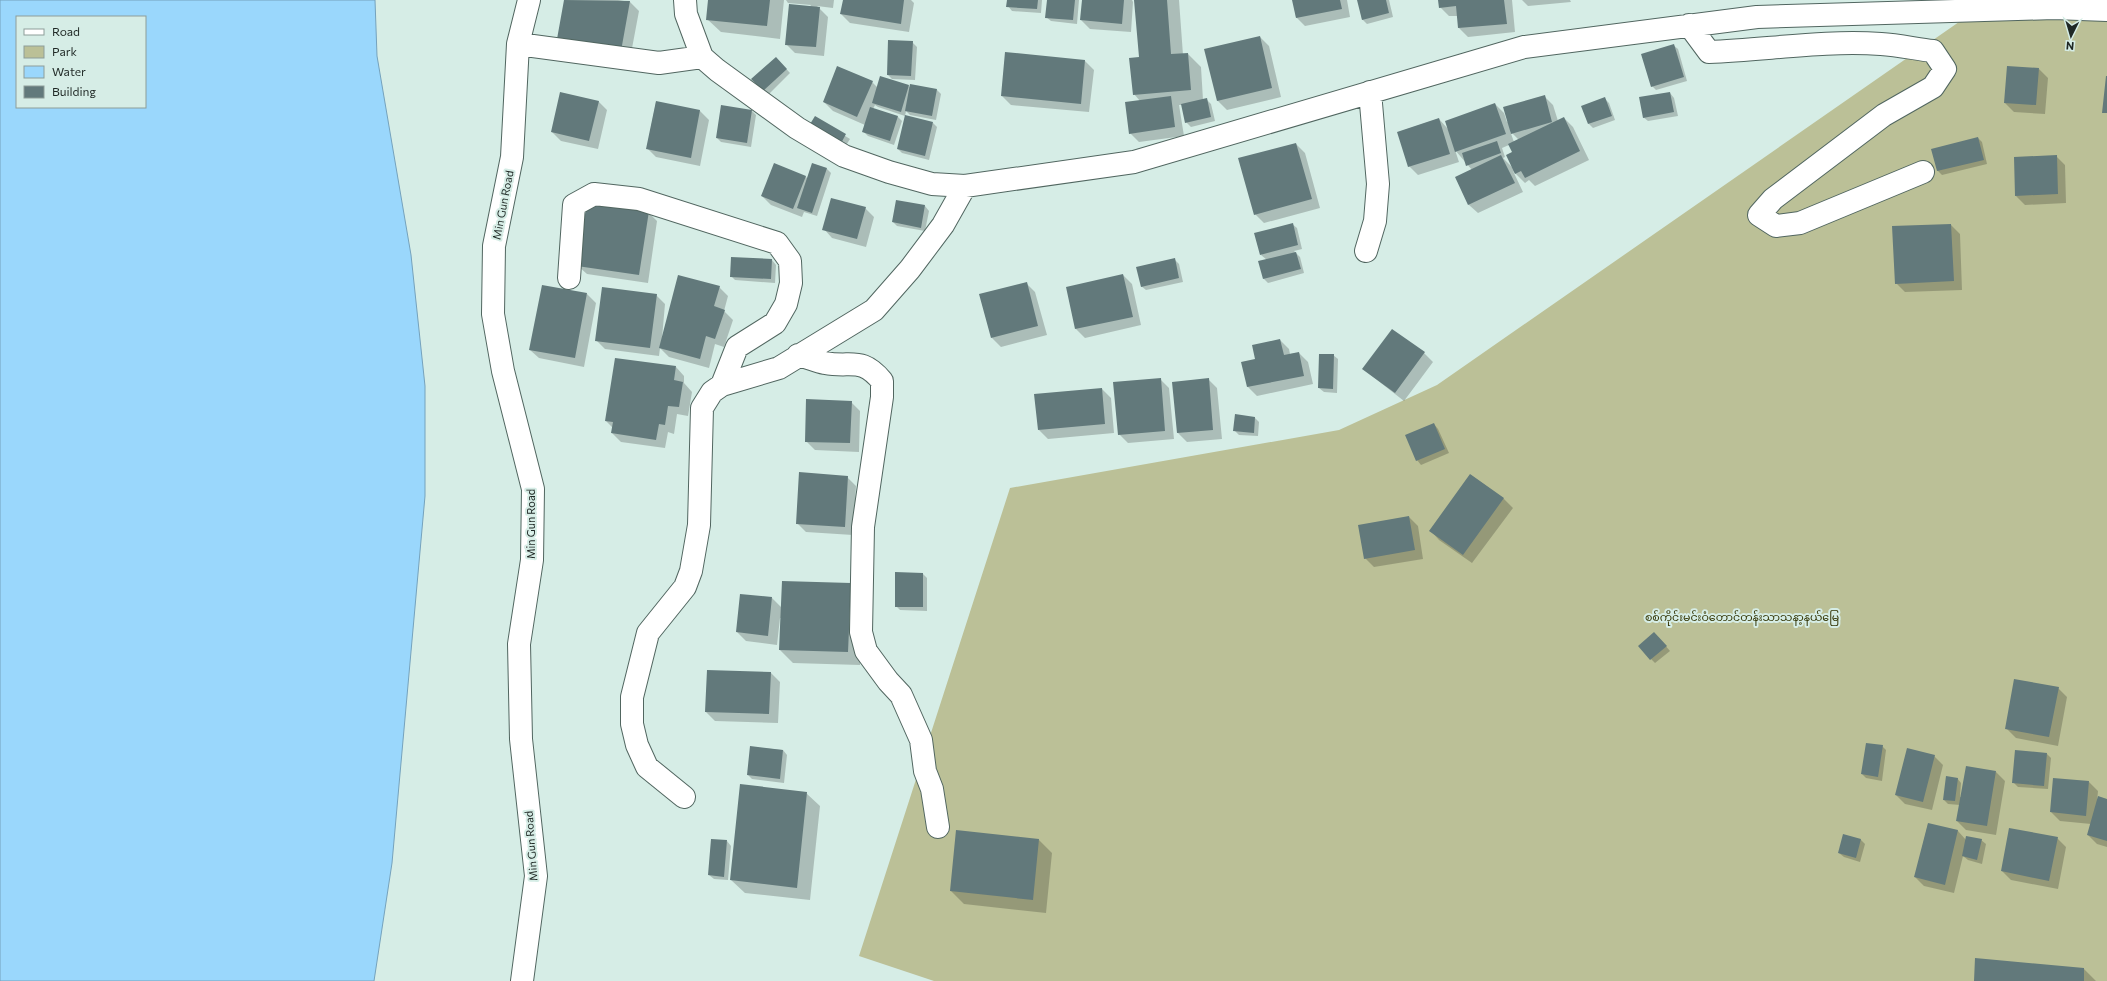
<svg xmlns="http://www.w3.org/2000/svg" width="2107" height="981" viewBox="0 0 2107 981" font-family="Commissioner,'Noto Sans Myanmar',sans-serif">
	<rect width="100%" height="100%" fill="#d6ede6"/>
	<path fill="#bbc097" d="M2107,0V981H934L859,956L1010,488L1339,430L1437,385L1969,15Z"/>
	<path fill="#9ad7fc" stroke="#75a2bc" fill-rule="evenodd" d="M0,0H375L377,56L411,255L425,386V496L392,863L374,981H0ZM17,17H145V107H17Z"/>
	<path fill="#0003" fill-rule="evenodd" d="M565,0H618L630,2L639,11L630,59L558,38Z
		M709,0H784L780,39L721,32L707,19Z
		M786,0H834L833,8L817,6L828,17L824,56L795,53L786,44L811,5L788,3Z
		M844,0H911L914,3L909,32L850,23L841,14Z
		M1008,0H1042L1041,13L1012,11L1008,6Z
		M1048,0H1079L1077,24L1051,21L1046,17Z
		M1083,0H1132L1133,2L1131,32L1090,29L1081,20Z
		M1135,0H1179L1183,55L1188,54L1201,67L1203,100L1206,99L1211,104L1215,121L1191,127L1186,122L1182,105H1179L1184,136L1139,142L1130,133L1140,101L1134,94L1140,58Z
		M1293,0H1347L1350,17L1305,26L1296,17Z
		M1358,0H1389L1393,17L1367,24L1362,19Z
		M1439,0H1512L1515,32L1468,37L1459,28L1458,16H1449L1440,7Z
		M1522,0H1570L1571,2L1528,6Z
		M1260,37L1269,46L1281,97L1227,110L1218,101L1206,50Z
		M912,42L917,47L915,80L892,79L888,75Z
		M1673,45L1678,49L1687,81L1656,90L1652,86Z
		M776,58L790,73L768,95L753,80Z
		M1085,61L1094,70L1089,112L1011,105L1002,96Z
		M2039,69L2048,78L2045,114L2014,112L2005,103Z
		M872,82L878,88L908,86L910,87L937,90L941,94L936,120L910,115L906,111L905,116L878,107L875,105L873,109L898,117L902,121L894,145L868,136L863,131L865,125L833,111L824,102Z
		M1670,93L1674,98L1678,116L1648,121L1643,117Z
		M1544,96L1553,105L1558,121L1564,118L1573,127L1589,160L1535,186L1529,180L1525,183L1513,171L1523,192L1478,213L1469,205L1456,178L1472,170L1455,150L1459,162L1418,175L1409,166L1439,119L1448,129L1495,104L1504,113L1507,122ZM1510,131L1519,140L1514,142ZM1509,145L1513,152L1512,167L1503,158L1505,157L1502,148Z
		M1604,98L1609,103L1615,120L1593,128L1589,124Z
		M598,101L607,110L598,149L561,141L552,132Z
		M656,102L700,111L709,120L700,166L656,157L647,148Z
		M752,111L756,115L751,147L721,142L717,138Z
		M815,117L850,139L843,150Z
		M933,123L937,127L929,160L902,153L898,149Z
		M1978,138L1982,142L1987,164L1942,175L1938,171L1932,150Z
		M1296,144L1305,153L1320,208L1264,223L1255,214Z
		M2056,156L2065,165L2066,203L2025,205L2016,196Z
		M813,164L827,169L831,173L817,216L804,212L802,217L771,205L762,196L805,176L808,179Z
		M897,201L925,206L929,211L925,231L897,226L893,222Z
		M865,208L874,217L866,247L832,238L824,229Z
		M648,212L657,221L648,283L587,274L578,266Z
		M1292,224L1297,228L1302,249L1294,251L1300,257L1304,273L1268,283L1264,279L1267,260L1261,255Z
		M1951,225L1960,234L1962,290L1905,292L1896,283Z
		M772,260L776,265L775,283L735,280L731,276Z
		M1175,260L1179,264L1183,282L1146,290L1141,286Z
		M1123,275L1132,284L1141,325L1085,338L1076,329L1067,288Z
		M1026,283L1035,292L1047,335L1001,347L992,338Z
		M719,287L728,296L724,311L733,320L724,347L715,344L709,368L669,357L660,348L659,356L605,349L596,340L656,295L665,304L662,338Z
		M587,294L596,303L584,367L539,358L530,350Z
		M1280,340L1289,349L1290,354L1299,353L1308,362L1313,384L1257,396L1248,387L1243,362L1256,360Z
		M1424,353L1433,362L1404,401L1363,369Z
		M1333,355L1338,359L1337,393L1324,392L1319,388Z
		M676,367L684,376V383L692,392L688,416L677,414L674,434L668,432L665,448L621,442L612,433L613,428L606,421Z
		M1160,379L1169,388L1174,439L1128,443L1119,434Z
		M1208,379L1217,388L1222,439L1187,442L1178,433L1173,383Z
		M1102,389L1111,398L1114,433L1048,439L1039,430Z
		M851,402L860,411L859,452L815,450L806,441Z
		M1255,418L1259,422L1258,436L1239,435L1234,430Z
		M1434,424L1438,429L1449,453L1421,465L1417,460Z
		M1471,475L1504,499L1513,508L1472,563L1439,540L1431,531Z
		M847,477L856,486L853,535L806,532L797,523Z
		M1409,517L1418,526L1423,559L1374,567L1365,558Z
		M923,574L927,578V611L900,610L896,606Z
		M850,584L863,598L860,665L793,663L780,650L781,618H780L777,645L746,641L737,632L772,598L782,608Z
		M1658,637L1670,651L1655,663L1651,659Z
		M771,673L780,682L778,723L715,721L706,712Z
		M2058,688L2067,697L2058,746L2016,738L2007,729Z
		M1882,746L1886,750L1882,781L1866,778L1862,774Z
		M751,747L783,750L787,755L784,783L752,779L748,775Z
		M2047,754L2051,758L2048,789L2018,787L2013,782Z
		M1934,756L1943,765L1932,810L1905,804L1896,795Z
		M1996,772L2005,781L1996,835L1966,830L1957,821L1960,805L1948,804L1944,800L1957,778L1961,783L1960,797H1961Z
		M2089,782L2098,791L2097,802L2107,800V847L2097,844L2088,835L2091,824L2060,821L2051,812Z
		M806,793L820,806L810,900L745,893L731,880Z
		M1928,824L1958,831L1966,840H1981L1986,844L1982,864L1968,860L1963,856L1954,893L1924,886L1915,877Z
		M1844,835L1861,840L1865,844L1860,862L1844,857L1839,853Z
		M2057,838L2066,847L2058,889L2011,880L2002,871Z
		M1039,840L1052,853L1046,913L964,904L951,891Z
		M727,841L731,846L728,880L714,879L709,875Z
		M2084,969L2096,981H1975Z"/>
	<path fill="#62797b" d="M564,0L630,1L621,51L557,39Z
		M708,0H770L767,26L706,20Z
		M843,0H904L901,24L840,14Z
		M1007,0H1038L1037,9L1006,7Z
		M1047,0H1075L1073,20L1045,18Z
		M1082,0H1124L1122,24L1080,20Z
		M1134,0H1167L1171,54L1188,53L1191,90L1133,95L1129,58L1139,57Z
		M1292,0H1340L1342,9L1296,18Z
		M1357,0H1386L1389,13L1362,20Z
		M1438,0H1504L1507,24L1458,28L1456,6L1439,8Z
		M789,4L820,7L816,47L785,45Z
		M1260,36L1272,88L1217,101L1204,49Z
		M888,40L913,41L911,76L887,75Z
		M1674,44L1684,77L1651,87L1641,54Z
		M1005,52L1085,60L1081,104L1001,96Z
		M776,57L787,69L763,91L751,79Z
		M837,66L873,81L857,117L823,102Z
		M2007,66L2039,68L2036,105L2004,103Z
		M880,76L909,85L901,112L872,103Z
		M2106,76H2107V113H2102Z
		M910,84L937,89L932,116L905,111Z
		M560,92L599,101L589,141L551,132Z
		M1670,92L1674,112L1643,118L1639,97Z
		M1545,95L1552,122L1511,134L1503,107Z
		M1171,96L1175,127L1129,134L1125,102Z
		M1605,97L1612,116L1588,124L1581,106Z
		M1207,98L1211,117L1185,123L1181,104Z
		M656,101L700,110L691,158L646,149Z
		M1495,103L1506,134L1455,152L1445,121Z
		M721,105L752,110L747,143L716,138Z
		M870,107L898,116L890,141L862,132Z
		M905,115L933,122L925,156L897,149Z
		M815,116L846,134L839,147L807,129Z
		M1564,117L1580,151L1525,178L1521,171L1515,174L1506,155L1512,152L1508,144Z
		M1439,118L1450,154L1408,167L1397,132Z
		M1978,137L1984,160L1937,171L1931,149Z
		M1497,141L1501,153L1466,166L1462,153Z
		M1296,143L1312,199L1254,215L1238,158Z
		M1501,155L1515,183L1468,205L1455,177Z
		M2057,155L2058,194L2015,196L2014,157Z
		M774,163L806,176L793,209L761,196Z
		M812,163L827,168L812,213L797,208Z
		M831,198L866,207L857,239L822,230Z
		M896,200L925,205L921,228L892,222Z
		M587,202L649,211L639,275L577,266Z
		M1293,223L1298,245L1260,255L1254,233Z
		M1951,224L1954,281L1895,284L1892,226Z
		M1296,252L1301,269L1263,279L1258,261Z
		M731,257L772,259L771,279L730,277Z
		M1175,258L1179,278L1141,287L1136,267Z
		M1123,274L1133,317L1075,329L1066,287Z
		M678,275L720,286L714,306L725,310L715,339L706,336L700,359L659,348Z
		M1027,282L1038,326L991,338L979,294Z
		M542,285L587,293L575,358L529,350Z
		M602,287L657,294L650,348L595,341Z
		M1392,329L1425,352L1395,393L1362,369Z
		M1280,339L1284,355L1299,352L1304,376L1247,387L1241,362L1255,359L1252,345Z
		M1319,354H1334L1333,389L1318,388Z
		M615,358L676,366L674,380L683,382L679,407L668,406L665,425L659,424L656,440L611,433L613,422L605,421Z
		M1161,378L1165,431L1118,435L1113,382Z
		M1209,378L1213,430L1177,433L1172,382Z
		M1102,388L1105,424L1038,430L1034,394Z
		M806,399L852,401L850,443L805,442Z
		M1235,414L1255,417L1254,433L1233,431Z
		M1434,423L1445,449L1416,461L1405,435Z
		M799,472L848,476L845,527L796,524Z
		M1470,474L1504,498L1463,555L1429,531Z
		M1409,516L1415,550L1364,559L1358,525Z
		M895,572L923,573V607H895Z
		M782,581L851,583L848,652L779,650Z
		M740,594L772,597L768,636L736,632Z
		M1654,632L1667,646L1650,660L1638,646Z
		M707,670L771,672L769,714L705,712Z
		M2014,679L2059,687L2049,737L2005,729Z
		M1866,743L1883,745L1878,777L1861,774Z
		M750,746L783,750L780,779L747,775Z
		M1907,748L1935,755L1923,802L1895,795Z
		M2015,750L2047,753L2044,786L2012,783Z
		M1966,766L1996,771L1987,826L1956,821Z
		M1946,776L1958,778L1955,801L1943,800Z
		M2053,778L2089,781L2086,816L2050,812Z
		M740,784L807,792L797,888L730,880Z
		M2098,796L2107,799V841L2087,835Z
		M1928,823L1958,830L1945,885L1914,877Z
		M2009,828L2058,837L2049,881L2001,871Z
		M956,830L1039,839L1033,900L950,891Z
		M1843,834L1861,839L1856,858L1838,853Z
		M1966,836L1982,839L1977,860L1962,856Z
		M711,839L727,840L724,877L708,875Z
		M1975,958L2084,968V981H1974Z"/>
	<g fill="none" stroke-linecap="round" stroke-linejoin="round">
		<defs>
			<path id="minor" d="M685,0L686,14L702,57L717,70L797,128L844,156L889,172L932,184L965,186L1134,162L1524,47L1757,17L2054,8L2107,10
				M1689,25L1709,52C1766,50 1824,40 1881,44C1898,45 1916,49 1933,51L1945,69L1933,87L1884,115L1773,199L1759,215L1776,226L1800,223L1923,172
				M518,44L659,63L702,57
				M1366,251L1375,221L1378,184L1370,92
				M569,278L574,205L594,194L639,199L777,243L790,261L791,283L786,304L775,323L737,347L722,385
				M798,355C807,357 816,361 825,363C852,368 861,356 882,381V397L863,527L861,632L866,651L888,681L901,695L921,740L925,771L932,789L938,827
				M684,797L647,767L637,745L632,724V697L648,633L685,587L691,571L699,525L702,408L712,392L722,385L779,368L874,310L910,269L943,225L965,186
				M522,981L536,876L521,739L519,644L532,560L533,489L503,371L493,314L494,246L512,157L518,44L529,0"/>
		</defs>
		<use href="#minor" stroke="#516660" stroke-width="24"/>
		<use href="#minor" stroke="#fff" stroke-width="22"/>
	</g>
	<g text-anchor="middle" stroke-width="4" stroke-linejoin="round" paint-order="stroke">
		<g font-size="11" fill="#1f2825" stroke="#d6ede6">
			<text transform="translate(503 205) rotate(-79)" y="4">Min Gun Road</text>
			<text transform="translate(531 524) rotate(-90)" y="4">Min Gun Road</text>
			<text transform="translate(531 846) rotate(-94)" y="4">Min Gun Road</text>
		</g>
		<g font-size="11" fill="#333504" stroke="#d6ede6">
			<text x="1742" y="621">စစ်ကိုင်းမင်းဝံတောင်တန်းသာသနာ့နယ်မြေ</text>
		</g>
	</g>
	<rect x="16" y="16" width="130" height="92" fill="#d6ede6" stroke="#8d9e99"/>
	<rect x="24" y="29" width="20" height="6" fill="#ffffff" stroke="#8d9e99"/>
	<text x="52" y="36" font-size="12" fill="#1f2825">Road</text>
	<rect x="24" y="46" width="20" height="12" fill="#bbc097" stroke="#8d9e99"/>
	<text x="52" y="56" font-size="12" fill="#1f2825">Park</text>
	<rect x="24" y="66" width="20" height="12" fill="#9ad7fc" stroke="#8d9e99"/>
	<text x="52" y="76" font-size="12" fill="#1f2825">Water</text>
	<rect x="24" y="86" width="20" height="12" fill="#62797b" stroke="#8d9e99"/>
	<text x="52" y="96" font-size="12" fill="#1f2825">Building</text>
	<g transform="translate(2071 36) rotate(185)" stroke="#d6ede6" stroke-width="3" paint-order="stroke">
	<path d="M0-3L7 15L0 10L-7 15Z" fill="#1f2825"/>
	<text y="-6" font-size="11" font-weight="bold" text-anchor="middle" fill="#1f2825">N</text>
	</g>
</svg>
